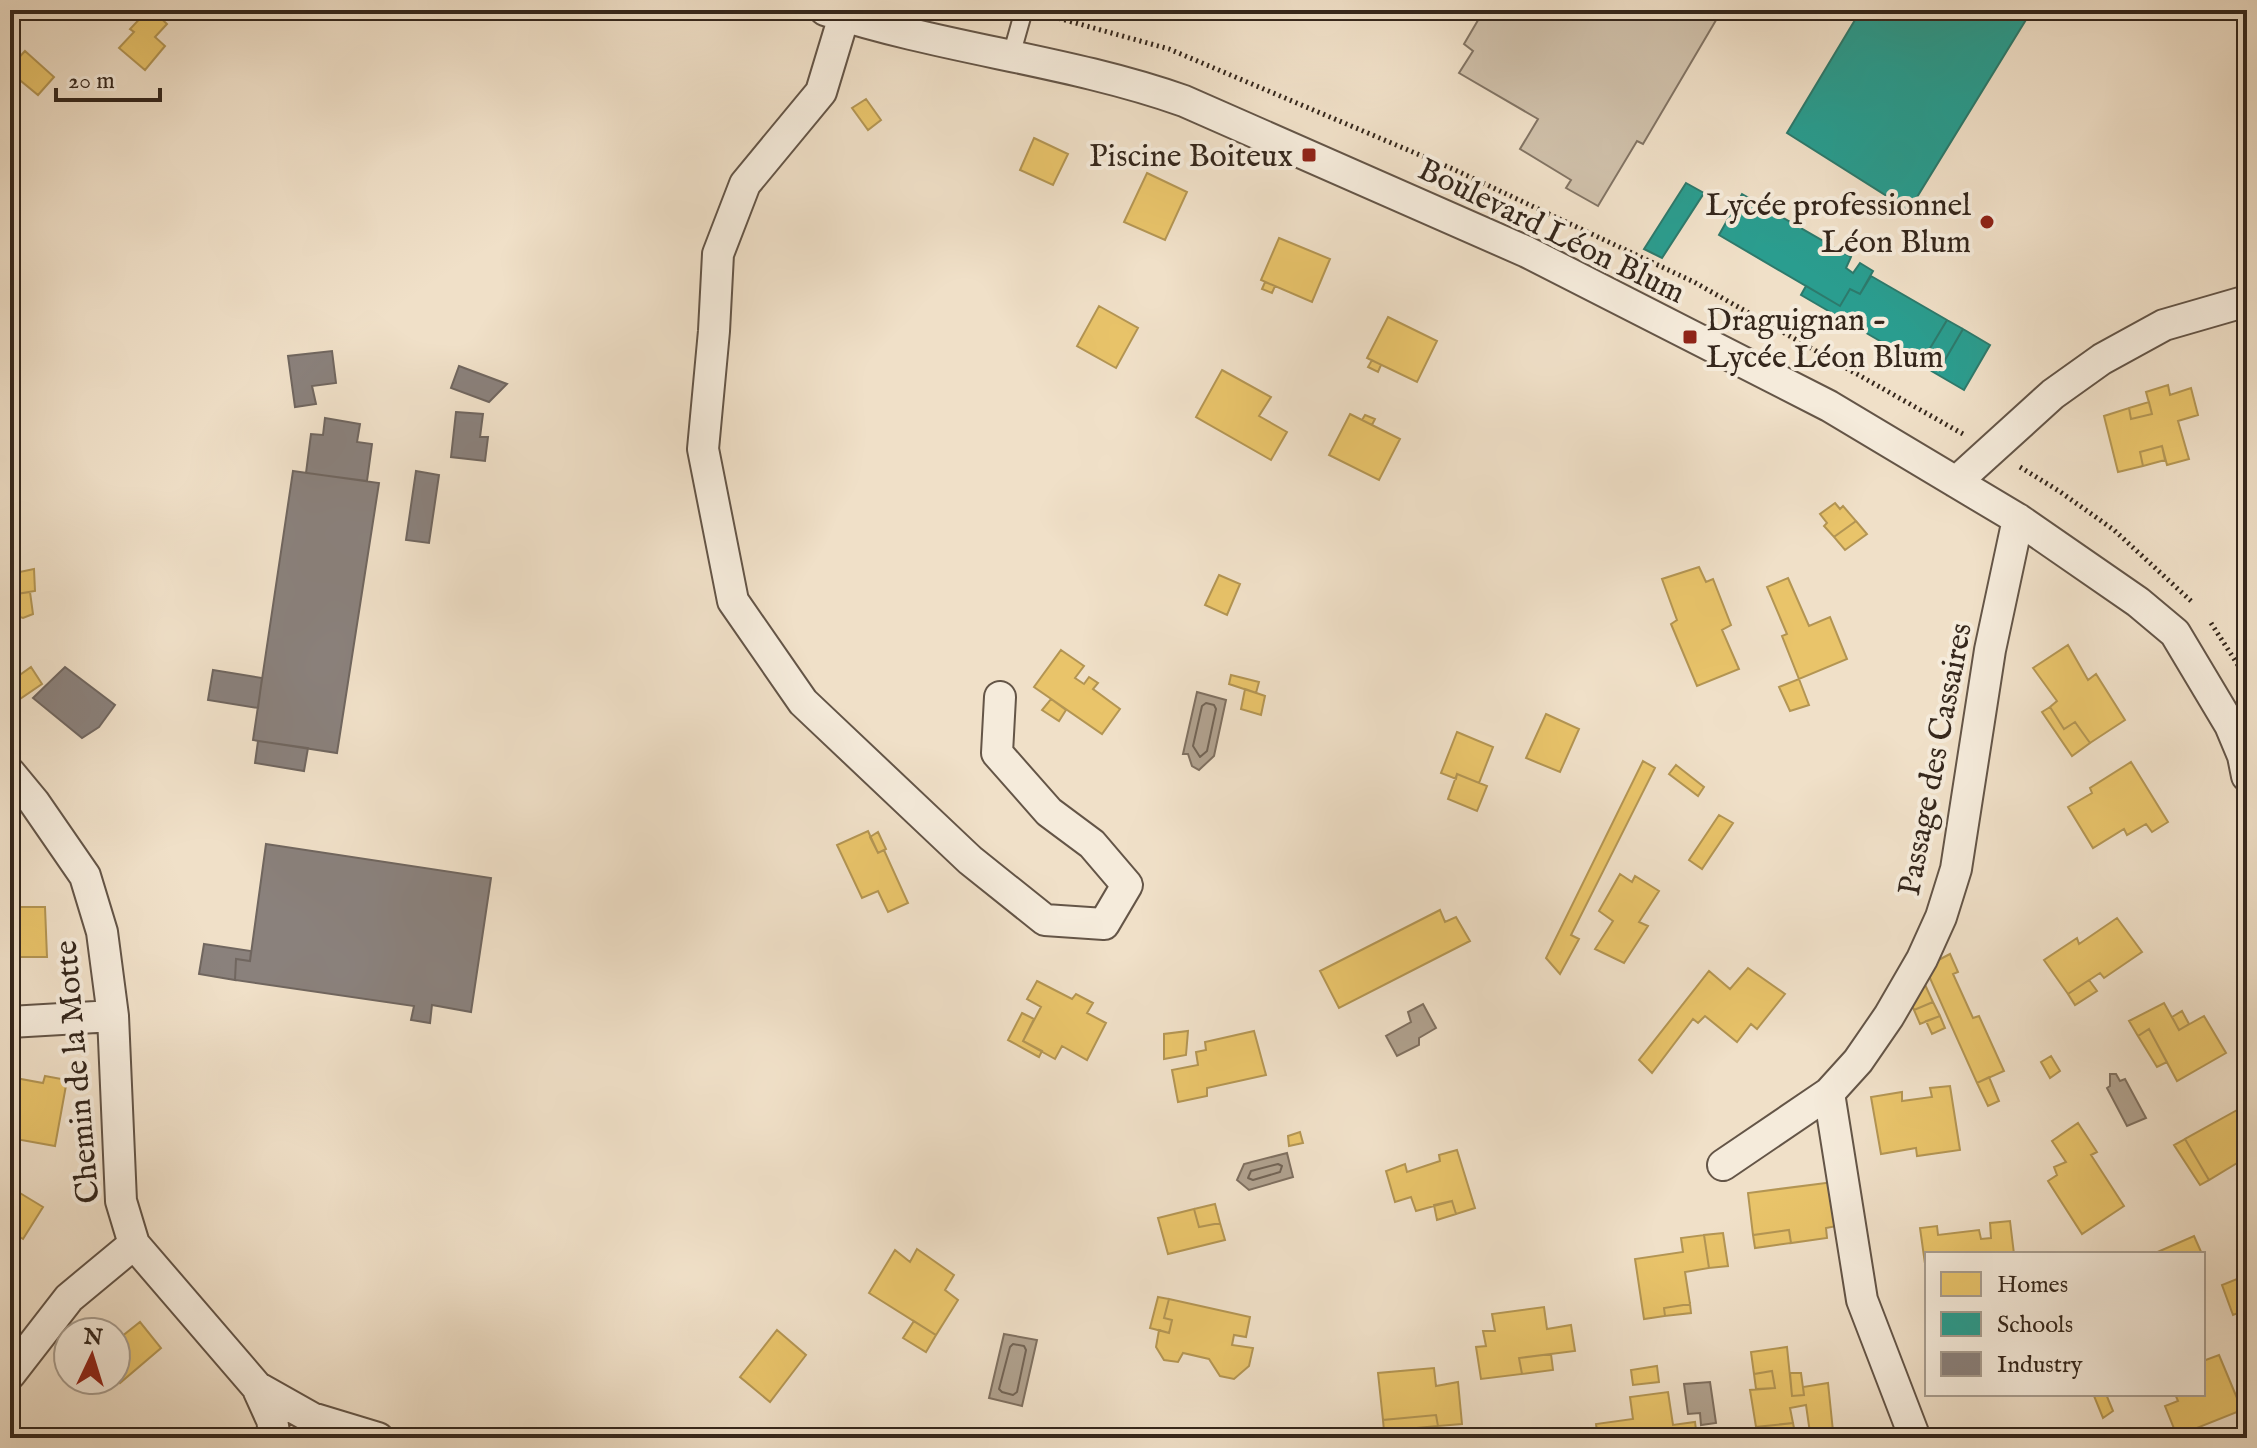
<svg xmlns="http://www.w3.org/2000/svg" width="2257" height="1448" viewBox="0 0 2257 1448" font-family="'IM FELL English',serif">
	<rect width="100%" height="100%" fill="#f0e0c8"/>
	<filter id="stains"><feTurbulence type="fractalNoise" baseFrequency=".0025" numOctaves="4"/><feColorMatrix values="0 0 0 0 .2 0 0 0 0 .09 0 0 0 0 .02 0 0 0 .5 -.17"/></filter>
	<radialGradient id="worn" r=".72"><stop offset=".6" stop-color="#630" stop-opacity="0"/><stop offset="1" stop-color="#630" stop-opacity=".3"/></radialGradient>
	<path fill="#d0c1ab" stroke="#827464" stroke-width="2" d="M1484,10H1722L1643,144L1637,141L1598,206L1566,188L1571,180L1520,149L1538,119L1459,73L1473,51L1464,44Z"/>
	<path fill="#b0a18e" stroke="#7f7060" stroke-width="2" d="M1197,692L1226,700L1214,756L1199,770L1192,766L1188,754H1183Z
		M1423,1004L1436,1028L1419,1038V1045L1397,1056L1386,1036L1411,1022L1408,1012Z
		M2110,1074H2116L2120,1081L2125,1079L2146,1118L2127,1126L2107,1088L2110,1086Z
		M1287,1153L1293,1177L1249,1190L1237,1180L1244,1164Z
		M1004,1334L1037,1340L1022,1406L989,1398Z
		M1710,1382L1716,1423L1701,1425L1700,1413L1688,1414L1684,1384Z"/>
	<path fill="#e9c46a" stroke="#b39553" stroke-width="2" d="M148,10H152L167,24L155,37L165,46L145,70L119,48L134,32L130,29Z
		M25,51L54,77L38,95L10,72V63L12,65Z
		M866,99L881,120L868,130L852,108Z
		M1034,138L1068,154L1053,185L1020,170Z
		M1147,173L1187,192L1165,240L1124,222Z
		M1279,238L1330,259L1312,302L1261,280Z
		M1265,282L1275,286L1272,293L1262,289Z
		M1099,306L1138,328L1116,368L1077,346Z
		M1388,317L1437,341L1417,382L1367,358Z
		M1372,360L1381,365L1378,372L1368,367Z
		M1222,370L1271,397L1259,416L1287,432L1271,460L1196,417Z
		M2247,373V399L2240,374Z
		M2168,385L2170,395L2191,388L2198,415L2178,421L2189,459L2167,465L2162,446L2140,452L2143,466L2118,472L2104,416L2129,408L2131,419L2152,414L2146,392Z
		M2149,402L2152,414L2131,419L2129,408Z
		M1350,414L1400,439L1379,480L1329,455Z
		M1365,415L1375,419L1372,425L1362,420Z
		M2162,446L2165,460L2143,466L2140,452Z
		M1835,503L1840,509L1843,506L1856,521L1834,537L1824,526L1827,523L1820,514Z
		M1856,521L1867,534L1845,550L1834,537Z
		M1699,567L1706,582L1713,579L1731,625L1722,630L1739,669L1697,686L1671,624L1677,620L1662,579Z
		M34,569L35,591L10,595V574Z
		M1219,575L1240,584L1227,615L1205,605Z
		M1788,578L1809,626L1830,617L1847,659L1799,679L1782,636L1787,634L1767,587Z
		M30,592L33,614L23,618L11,614L10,595Z
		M2068,645L2088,680L2096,674L2125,720L2090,743L2075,722L2064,729L2050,707L2057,701L2033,668Z
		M1061,650L1084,666L1075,678L1084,684L1089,677L1098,683L1093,689L1120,709L1102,734L1034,687Z
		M31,667L42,684L14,703L10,697V682Z
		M1231,675L1259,682L1256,693L1229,684Z
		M1799,679L1809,705L1790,711L1779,687Z
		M1245,689L1265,696L1261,715L1241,709Z
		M1051,699L1066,710L1059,721L1042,710Z
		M2050,707L2064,729L2075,722L2090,743L2072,756L2042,712Z
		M1546,714L1579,729L1560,772L1526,758Z
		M1457,732L1493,747L1479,783L1457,774L1456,779L1441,773Z
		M1643,761L1655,768L1571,935L1579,939L1560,974L1546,958Z
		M2131,762L2168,822L2152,832L2146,824L2127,835L2124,829L2093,848L2068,807L2092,793L2090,788Z
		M1676,765L1704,787L1698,796L1669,774Z
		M1457,774L1487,786L1477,811L1448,799Z
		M1719,815L1733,823L1702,869L1689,860Z
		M868,831L878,853L884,850L908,903L888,912L878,891L862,898L837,845Z
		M878,832L886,849L878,853L870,837Z
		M1620,874L1632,882L1635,876L1659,891L1639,922L1648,926L1624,963L1595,949L1613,921L1599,911Z
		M10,907H45L47,957H10Z
		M1440,910L1445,922L1456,917L1470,941L1339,1008L1320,971Z
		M2117,918L2142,952L2104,978L2100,973L2068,994L2044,960L2077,938L2079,944Z
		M1950,954L1958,972L1953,974L1973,1018L1979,1016L2004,1071L1977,1083L1925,967Z
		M1748,968L1785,994L1757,1029L1751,1024L1737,1042L1705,1016L1698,1023L1693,1019L1652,1073L1639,1060L1709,971L1730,989Z
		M1921,976L1933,1002L1914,1010L1908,997Z
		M2089,980L2097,991L2075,1005L2068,994Z
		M1037,981L1072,999L1076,994L1093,1003L1087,1013L1106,1023L1087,1060L1062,1046L1055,1059L1023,1041L1041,1007L1027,999Z
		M1933,1002L1940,1016L1920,1024L1914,1010Z
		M2164,1003L2179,1030L2204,1016L2226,1053L2177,1081L2149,1029L2138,1036L2129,1021Z
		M2182,1011L2189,1024L2179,1030L2172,1017Z
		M1022,1013L1034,1019L1023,1041L1042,1051L1039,1057L1008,1040Z
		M1940,1016L1945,1028L1932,1034L1926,1021Z
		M2149,1029L2167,1062L2157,1067L2138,1036Z
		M1188,1031L1186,1055L1164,1059V1034Z
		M1254,1031L1266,1075L1207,1088V1096L1178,1102L1172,1070L1198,1065L1196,1052L1206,1050L1205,1042Z
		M2051,1056L2060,1071L2050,1078L2041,1062Z
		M45,1076L67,1080L55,1146L10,1138V1077L43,1083Z
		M1989,1077L1999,1101L1988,1106L1977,1083Z
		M1950,1086L1960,1150L1917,1156L1916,1148L1881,1154L1871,1097L1902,1092V1101L1932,1097L1930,1088Z
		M2239,1109L2247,1122V1157L2209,1180L2185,1139Z
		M2078,1123L2097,1152L2091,1155L2124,1206L2082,1234L2048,1181L2057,1175L2054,1167L2066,1162L2052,1141Z
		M1300,1132L1303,1143L1289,1146L1288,1136Z
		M2185,1139L2209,1180L2200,1185L2174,1145Z
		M1457,1150L1475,1208L1456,1214L1452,1201L1416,1211L1411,1197L1395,1202L1386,1171L1405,1164L1407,1172L1440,1161L1439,1155Z
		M1841,1181L1847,1224L1826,1228L1827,1238L1791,1243L1789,1230L1753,1235L1748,1193Z
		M10,1187L43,1207L23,1239L10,1231Z
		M1452,1201L1456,1214L1437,1220L1434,1205Z
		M1215,1204L1220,1223L1199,1227L1194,1209Z
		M1194,1209L1199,1227L1220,1223L1225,1240L1168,1254L1158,1218Z
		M2010,1221L2014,1254H1927V1278L1920,1228L1937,1226L1938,1235L1979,1230L1981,1239L1991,1238L1990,1223Z
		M1789,1230L1791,1243L1755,1248L1753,1235Z
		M1723,1233L1728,1266L1709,1268L1704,1235Z
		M1704,1235L1709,1268L1685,1272L1690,1304L1664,1308L1665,1316L1644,1319L1635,1259L1683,1252L1681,1238Z
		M2194,1236L2202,1254H2153Z
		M917,1249L954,1275L945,1290L958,1300L936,1335L869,1293L895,1250L910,1262Z
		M2247,1275V1315L2245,1316L2243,1311L2233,1315L2222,1285Z
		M1158,1297L1169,1299L1164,1318L1172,1320L1169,1333L1150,1328Z
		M1169,1299L1250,1317L1246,1337L1234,1335L1232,1345L1253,1348L1249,1366L1234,1379L1220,1376L1209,1359L1183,1353L1178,1362L1164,1360L1156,1347L1159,1330L1169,1333L1172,1320L1164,1318Z
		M1690,1304L1691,1313L1665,1316L1664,1308Z
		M1544,1307L1547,1329L1571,1325L1575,1351L1519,1358L1522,1374L1481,1379L1476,1347L1486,1346L1483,1331H1495L1492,1314Z
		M914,1321L936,1335L926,1352L903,1338Z
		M140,1322L161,1348L120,1383L116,1378V1341Z
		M777,1330L806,1355L770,1402L740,1377Z
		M1787,1347L1792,1396L1804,1395L1803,1387L1828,1383L1833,1431L1810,1433L1806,1405L1790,1408L1793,1423L1756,1427L1750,1390L1775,1388L1772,1371L1754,1374L1751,1352Z
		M1551,1354L1553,1370L1522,1374L1519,1358Z
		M2219,1355L2242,1410L2177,1436L2165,1406L2178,1401L2175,1394H2203V1361Z
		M1657,1366L1659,1382L1633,1385L1631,1370Z
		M1434,1368L1436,1386L1458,1382L1462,1424L1438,1426L1436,1415L1383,1420L1378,1373Z
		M1772,1371L1775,1388L1756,1389L1754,1374Z
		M1790,1373H1801L1804,1395L1792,1396Z
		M1668,1392L1673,1425L1695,1422L1697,1438H1636V1434L1619,1436V1438H1598L1596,1424L1633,1419L1630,1397Z
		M2098,1394H2106L2113,1411L2103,1418L2094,1396Z
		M1436,1415L1438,1426L1384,1431L1383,1420Z
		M1793,1423L1796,1438H1757L1756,1427Z"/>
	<path fill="#2a9d8f" stroke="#2d7a6c" stroke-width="2" d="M1861,10H2032L1909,210L1787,133Z
		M1686,183L1704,193L1662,258L1644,249Z
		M1742,194L1851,257L1846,268L1853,273L1860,263L1873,271L1860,294L1850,289L1840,306L1719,235Z
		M1871,276L1947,320L1926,355L1942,365L1963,329L1990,345L1964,390L1801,295L1806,286L1840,306L1850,289L1860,294Z
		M1947,320L1963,329L1942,365L1926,355Z"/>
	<path fill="#8a817c" stroke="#70665f" stroke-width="2" d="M332,351L336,383L312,386L316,404L295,407L288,356Z
		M459,366L507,384L489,402L451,388Z
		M456,412L483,414L480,437H488L485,461L451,457Z
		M325,418L360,424L357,442L372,444L367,481L306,473L311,434L323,435Z
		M293,471L379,483L337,753L253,740Z
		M416,471L439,475L429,543L406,540Z
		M65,667L115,705L99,727L82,738L33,698Z
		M213,670L262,678L258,708L208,700Z
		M258,741L308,748L304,771L255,763Z
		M266,844L491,878L471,1012L432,1005L430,1023L411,1020L414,1006L235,980L236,959L250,961Z
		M204,944L251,951L250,961L236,959L235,980L199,974Z"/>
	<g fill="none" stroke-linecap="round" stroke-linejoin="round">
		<path stroke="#726455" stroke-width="2" d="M1206,703L1214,705L1216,709L1207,751L1200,757L1193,746L1202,706Z
			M1278,1164L1282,1166L1280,1172L1253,1180L1248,1178L1251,1171Z
			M1013,1344L1024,1346L1026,1350L1017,1392L1013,1395L1002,1392L999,1389L1010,1347Z"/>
		<defs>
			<path id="lane" d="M1011,56L1024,10"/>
			<path id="street" d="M825,10C943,49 1068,60 1184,101L1527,252L1829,406L2018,519L2138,602L2175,633L2230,725L2243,756L2247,776
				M844,16L821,92L745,184L718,254L714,331L703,449L733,601L803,702L970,860L1045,920L1104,924L1127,885L1092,844L1049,812L997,753L1000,697
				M1956,482L2053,394L2102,359L2164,325L2247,301
				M10,773L34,802L85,876L102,932L113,1016L121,1201L134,1244L257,1387L272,1420L275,1438
				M10,1022L113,1016
				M1829,1093L1862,1300L1915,1438
				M1723,1165L1829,1093L1858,1061L1889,1016L1922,959L1941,917L1956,869L1990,650L2018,519
				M10,1374L69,1298L134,1244
				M257,1387L312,1418L378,1438"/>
		</defs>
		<use href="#lane" stroke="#645547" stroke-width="20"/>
		<use href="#street" stroke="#645547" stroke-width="34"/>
		<path stroke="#35271c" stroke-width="5" stroke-dasharray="2 4" stroke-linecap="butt" d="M1047,15L1169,49L1453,169L1694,282L1963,434
			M2020,467L2059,491L2114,530L2191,601
			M2211,623L2247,679"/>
		<use href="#lane" stroke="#f5ebdb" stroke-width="16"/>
		<use href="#street" stroke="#f5ebdb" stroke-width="30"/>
	</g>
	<g fill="#8f2418" stroke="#f5ebdb" stroke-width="3">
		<rect x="1301" y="147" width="16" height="16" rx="4"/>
		<circle cx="1987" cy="222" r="8"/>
		<rect x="1682" y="329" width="16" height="16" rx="4"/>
	</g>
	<g text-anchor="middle" stroke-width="8" stroke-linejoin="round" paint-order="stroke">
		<g font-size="32" fill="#35271c" stroke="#f5ebdb" text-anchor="end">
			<text x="1293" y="166">Piscine Boiteux</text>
			<text x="1971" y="215">Lycée professionnel<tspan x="1971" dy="37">Léon Blum</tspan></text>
			<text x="1706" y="330" text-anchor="start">Draguignan -<tspan x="1706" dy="37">Lycée Léon Blum</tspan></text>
		</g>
		<g font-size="32" fill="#35271c" stroke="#f5ebdb">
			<text transform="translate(1552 230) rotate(26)" y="11">Boulevard Léon Blum</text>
			<text transform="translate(1934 759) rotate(-79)" y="11">Passage des Cassaires</text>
			<text transform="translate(76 1072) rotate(-95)" y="11">Chemin de la Motte</text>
		</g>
	</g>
	<rect width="2257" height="1448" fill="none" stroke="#f0e0c8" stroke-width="40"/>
	<rect x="12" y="12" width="2233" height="1424" fill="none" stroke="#35271c" stroke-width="4"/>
	<rect x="20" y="20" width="2217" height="1408" fill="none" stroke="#35271c" stroke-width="2"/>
	<rect x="1925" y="1252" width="280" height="144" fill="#f5ebdb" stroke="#a89d8f" stroke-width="2"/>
	<rect x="1941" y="1272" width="40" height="24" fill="#e9c46a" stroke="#a89d8f" stroke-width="2"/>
	<text x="1997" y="1292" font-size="24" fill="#35271c">Homes</text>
	<rect x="1941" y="1312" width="40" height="24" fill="#2a9d8f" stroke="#a89d8f" stroke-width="2"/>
	<text x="1997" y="1332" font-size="24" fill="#35271c">Schools</text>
	<rect x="1941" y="1352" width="40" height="24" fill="#8a817c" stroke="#a89d8f" stroke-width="2"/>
	<text x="1997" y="1372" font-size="24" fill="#35271c">Industry</text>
	<g transform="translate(92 1356) rotate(4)"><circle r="38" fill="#f5ebdb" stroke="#a89d8f" stroke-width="2"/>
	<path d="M0-6L14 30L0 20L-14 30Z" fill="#8f2418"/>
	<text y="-12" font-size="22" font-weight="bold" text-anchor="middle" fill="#35271c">N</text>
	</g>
	<path d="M56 88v12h104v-12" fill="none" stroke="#35271c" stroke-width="4"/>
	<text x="68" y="88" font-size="24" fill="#35271c" stroke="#f5ebdb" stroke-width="6" paint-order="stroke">20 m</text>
	<rect width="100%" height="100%" filter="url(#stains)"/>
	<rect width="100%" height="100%" fill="url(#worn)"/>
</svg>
